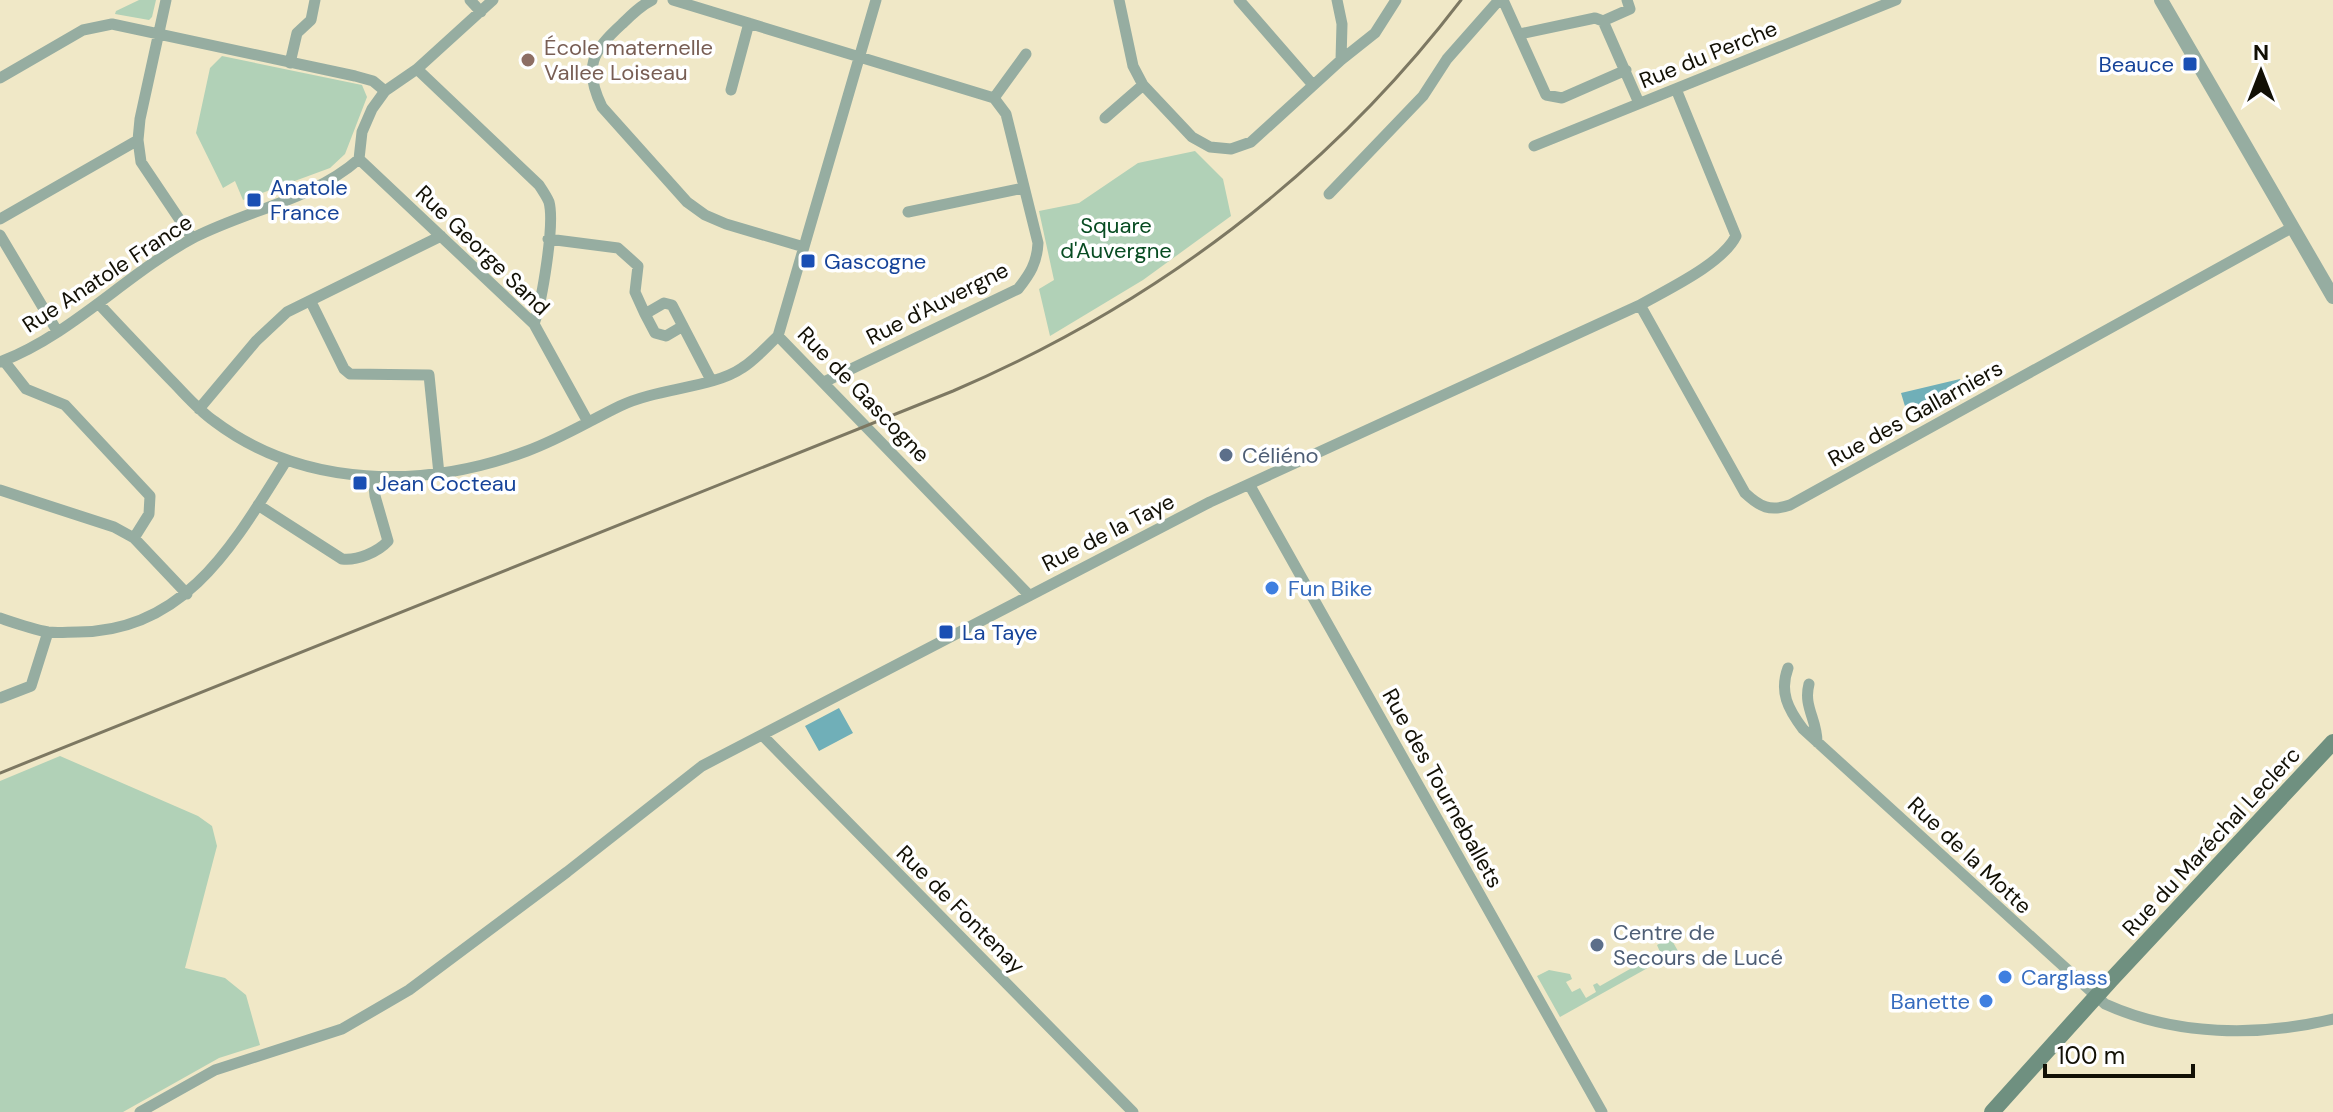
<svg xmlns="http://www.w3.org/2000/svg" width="2333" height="1112" viewBox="0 0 2333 1112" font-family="'DM Sans',sans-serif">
	<rect width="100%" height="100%" fill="#f0e8c7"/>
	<path fill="#b1d1b7" d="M139,0H156L152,17L149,20L115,14L116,11Z
		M222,56L362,85L367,97L345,154L330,168L243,200L235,181L223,188L196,133L210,68Z
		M1195,151L1223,179L1231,216L1143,280L1050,336L1039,289L1054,280L1039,211L1079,203L1138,163Z
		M60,756L198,816L212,826L217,846L185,968L225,978L246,995L260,1045L219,1058L123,1112H0V781Z
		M1670,937L1678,951L1560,1017L1537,976L1549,970L1570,974L1572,979L1566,982L1572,992L1580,988L1586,998L1596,992L1593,985L1597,983L1600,986L1660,952L1657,945Z"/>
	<path fill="#70afb8" d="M1960,379L1964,393L1910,423L1901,393Z
		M839,708L853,733L819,751L805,726Z"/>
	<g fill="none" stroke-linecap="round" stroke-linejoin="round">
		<path stroke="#96ada1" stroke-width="11" d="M166,0L140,119L138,140L141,162L192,238
			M470,0L481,12
			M652,0C640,6 631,15 622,24C592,51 583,68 602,107L687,202L705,215L726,224L804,247
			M673,0L994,98L1006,114L1038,243C1037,263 1030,274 1018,289L824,382
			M1119,0L1133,66L1143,85L1192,137L1210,147L1231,149L1251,142L1341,60L1342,24L1337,0
			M1239,0L1313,85
			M1503,0L1546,95L1562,98L1626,70
			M1603,21L1630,9L1627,0
			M1520,34L1595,18L1603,21L1639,103
			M1341,60L1375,33L1396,0
			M290,63L297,33L311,20L315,0
			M417,69L539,185C543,191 547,197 549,202C555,224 542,301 534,324
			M0,78L83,30L112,24L355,76L373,81L385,91
			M731,90L749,23
			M994,98L1026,54
			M1105,118L1143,85
			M1534,146L1896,0
			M359,159L534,324L588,422
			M1329,194L1423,96L1447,59L1499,0
			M908,212L1024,188
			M0,219L138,140
			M0,235L57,331
			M548,239L618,248L638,266L635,292L645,314L664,303L672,305L711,380
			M311,302L344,369L350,374L429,375L439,474
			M99,304C122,329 146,354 170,379C184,393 197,409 214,421C304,489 425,489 527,451C560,439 589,421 620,406C657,388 713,388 742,368C755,360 767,346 778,336
			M1640,305L1745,493C1760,507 1770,512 1790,505L2293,227
			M645,314L655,333L666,336L683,326
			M778,336L1029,595
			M778,336L876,0
			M4,361L26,389L65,405L150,496L149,514L134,538
			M0,362C73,334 127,273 195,237C248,210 314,199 359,159L362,132L372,109L385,91L417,69L493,0
			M199,409L256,341L287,312L441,236
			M1249,484L1602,1112
			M0,490L114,527L134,538L187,594
			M258,505L342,559C357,561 378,552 388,541L375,496L373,477
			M0,618C15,623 32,629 48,632C57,633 68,632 78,632C186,632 235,542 286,461
			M1788,668C1779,692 1788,709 1803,729L2105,1004C2176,1036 2258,1037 2333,1019
			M1809,684C1803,707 1817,719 1817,742
			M0,698L31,686L48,632
			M762,735L1133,1112
			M140,1112L215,1070L342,1029L409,990L567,872L702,766L1210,502L1640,305C1668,289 1722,264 1736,236L1676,89"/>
		<path stroke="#96ada1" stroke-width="14" d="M2161,0L2333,297"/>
		<path stroke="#6f9080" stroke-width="16" d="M1992,1112L2111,980L2333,742"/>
		<path stroke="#7d7862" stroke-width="3" d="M0,773L953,391C1154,305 1328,174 1461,0"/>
	</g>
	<circle fill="#8d6e63" stroke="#fff" stroke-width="3" cx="528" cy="60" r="8"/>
	<g fill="#1a4fb4" stroke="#fff" stroke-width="3">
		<rect x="2182" y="56" width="16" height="16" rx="4"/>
		<rect x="246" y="192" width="16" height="16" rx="4"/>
		<rect x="800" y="253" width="16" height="16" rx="4"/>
		<rect x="352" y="475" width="16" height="16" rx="4"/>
		<rect x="938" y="624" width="16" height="16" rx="4"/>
	</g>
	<g fill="#5c6f8a" stroke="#fff" stroke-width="3">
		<circle cx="1226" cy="455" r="8"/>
		<circle cx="1597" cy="945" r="8"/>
	</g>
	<g fill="#3f7fe0" stroke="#fff" stroke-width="3">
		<circle cx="1272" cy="588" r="8"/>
		<circle cx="2005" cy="977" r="8"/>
		<circle cx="1986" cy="1001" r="8"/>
	</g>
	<g text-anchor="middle" stroke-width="7" stroke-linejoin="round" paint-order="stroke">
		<g font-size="22" fill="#785e54" stroke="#fff" text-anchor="start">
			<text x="544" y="55">École maternelle<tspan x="544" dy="25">Vallee Loiseau</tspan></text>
		</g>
		<g font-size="22" fill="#121005" stroke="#fff">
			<text transform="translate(1708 54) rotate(-22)" y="8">Rue du Perche</text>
			<text transform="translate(483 250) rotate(44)" y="8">Rue George Sand</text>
			<text transform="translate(107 273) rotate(-33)" y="8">Rue Anatole France</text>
			<text transform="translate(937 303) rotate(-27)" y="8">Rue d'Auvergne</text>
			<text transform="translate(864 394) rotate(46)" y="8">Rue de Gascogne</text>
			<text transform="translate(1915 413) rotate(-29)" y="8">Rue des Gallarniers</text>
			<text transform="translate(1108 532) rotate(-27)" y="8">Rue de la Taye</text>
			<text transform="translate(1443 788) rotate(61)" y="8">Rue des Tourneballets</text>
			<text transform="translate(2211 841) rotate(-47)" y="8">Rue du Maréchal Leclerc</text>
			<text transform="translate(1970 855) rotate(43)" y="8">Rue de la Motte</text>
			<text transform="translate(961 909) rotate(45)" y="8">Rue de Fontenay</text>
		</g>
		<g font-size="22" fill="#164399" stroke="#fff" text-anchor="start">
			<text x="2174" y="72" text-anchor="end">Beauce</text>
			<text x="270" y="195">Anatole<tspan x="270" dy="25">France</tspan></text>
			<text x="824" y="269">Gascogne</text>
			<text x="376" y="491">Jean Cocteau</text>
			<text x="962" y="640">La Taye</text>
		</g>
		<g font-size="22" fill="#084c22" stroke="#fff">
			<text x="1116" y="233">Square<tspan x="1116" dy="25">d'Auvergne</tspan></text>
		</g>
		<g font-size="22" fill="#4e5e75" stroke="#fff" text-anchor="start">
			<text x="1242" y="463">Céliéno</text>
			<text x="1613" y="940">Centre de<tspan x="1613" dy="25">Secours de Lucé</tspan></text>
		</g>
		<g font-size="22" fill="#366cbe" stroke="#fff" text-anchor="start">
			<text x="1288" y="596">Fun Bike</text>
			<text x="2021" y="985">Carglass</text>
			<text x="1970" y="1009" text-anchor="end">Banette</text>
		</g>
	</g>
	<g transform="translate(2261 72)" stroke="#ffffff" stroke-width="6" paint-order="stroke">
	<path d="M0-6L14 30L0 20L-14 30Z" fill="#121005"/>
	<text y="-12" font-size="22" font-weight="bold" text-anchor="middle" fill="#121005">N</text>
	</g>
	<path d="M2045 1064v12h148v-12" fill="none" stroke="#121005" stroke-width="4"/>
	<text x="2057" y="1064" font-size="24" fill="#121005" stroke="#ffffff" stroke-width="6" paint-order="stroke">100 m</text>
</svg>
